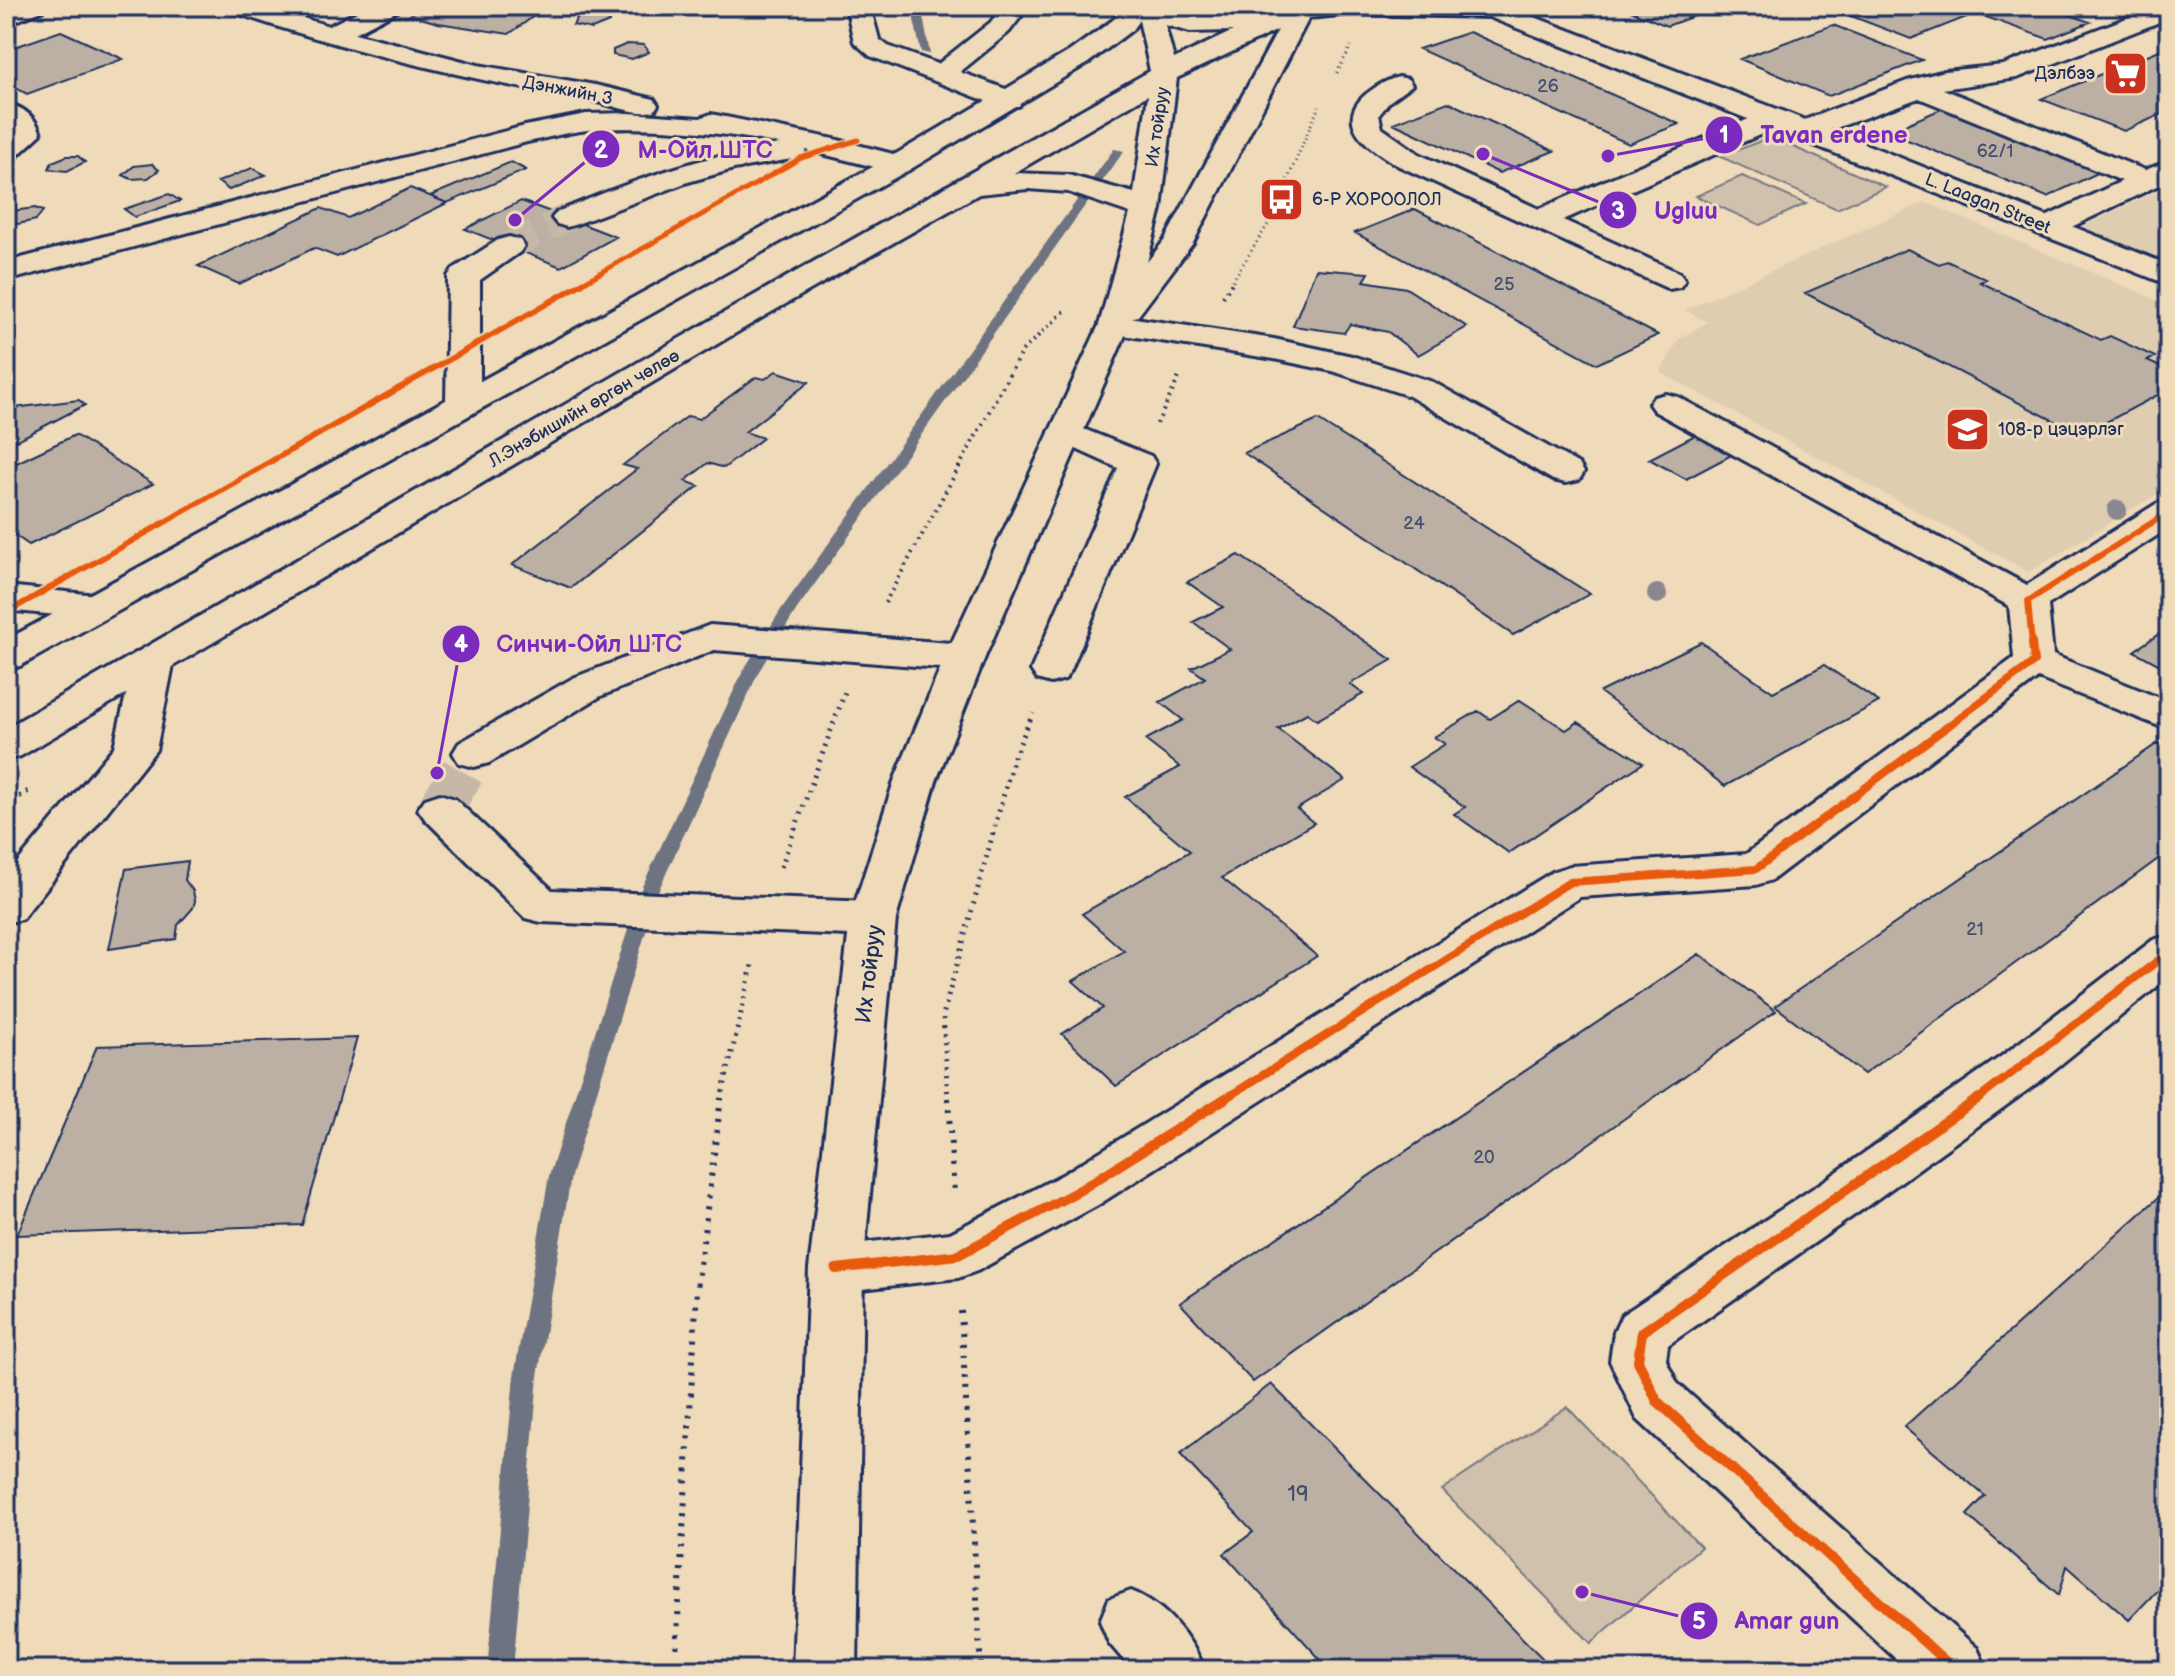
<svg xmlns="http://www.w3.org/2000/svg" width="2175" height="1676" viewBox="0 0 2175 1676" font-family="'Balsamiq Sans',sans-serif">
	<rect width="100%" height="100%" fill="#efdab9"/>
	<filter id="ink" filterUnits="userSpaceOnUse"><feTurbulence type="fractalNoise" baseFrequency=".0125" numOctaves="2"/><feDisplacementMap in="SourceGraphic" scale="16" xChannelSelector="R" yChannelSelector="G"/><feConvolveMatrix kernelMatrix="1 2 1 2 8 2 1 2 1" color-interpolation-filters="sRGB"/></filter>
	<g filter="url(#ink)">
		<path fill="#dfcdb2" d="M2169,186V263L2081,227Z
			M1925,202L2169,305V487L2029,572L1660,372L1679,339L1707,322L1685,310Z"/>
		<path fill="#d0c1ac" stroke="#767885" stroke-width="2" d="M1770,137L1886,187L1837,209L1721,157Z
			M1742,176L1806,204L1760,225L1696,196Z
			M1567,1407L1701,1547L1591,1643L1442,1490Z"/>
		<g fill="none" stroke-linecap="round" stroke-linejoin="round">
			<path fill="#6e7382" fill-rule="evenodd" d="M911,6H921L930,54L921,52Z
				M1114,149L1124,151L797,609L759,671L659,889L571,1176L538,1376L513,1670H487L514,1376L549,1176L641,889L743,671L782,608Z"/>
		</g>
		<path fill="#bbb0a3" stroke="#1b2f5e" stroke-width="2" d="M423,6H548L509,34L438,23L410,15Z
			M1619,6H1722L1667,26Z
			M1876,6H1954L1974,14L1911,39L1851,16Z
			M2045,6L2090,22L2048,39L1958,7Z
			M587,15L604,16L609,22L592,29L573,25L577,18Z
			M1833,25L1922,60L1829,96L1740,59Z
			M61,31L123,59L27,94L6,83V50Z
			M1469,32L1679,124L1629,144L1419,49Z
			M627,44L644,45L649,52L632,59L613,55V50Z
			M2169,46V111L2124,131L2041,99Z
			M1448,102L1554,151L1499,173L1393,123Z
			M1946,107L2104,170L2047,197L1888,132Z
			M67,156H78L85,162L67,171L49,169L52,162Z
			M511,162L526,170L447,203L430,196Z
			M152,164L159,170L148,178L131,179L123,175L134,166Z
			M252,168L266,175L229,190L218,182Z
			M410,188L447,203L337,257L314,248L239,284L198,266L321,208L348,218Z
			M169,194L180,201L135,217L124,209Z
			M521,201L567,218L616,237L561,267L465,229Z
			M35,208L43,211L36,220L18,224L6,222V215L12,211Z
			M1415,209L1658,335L1597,364L1355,233Z
			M1907,249L1939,264L1947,261L1986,279L1980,282L2101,340L2110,336L2155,357L2147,361L2169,371V389L2082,435L1805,293Z
			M1316,269L1369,273L1364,281L1406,288L1467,327L1418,355L1388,332L1350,324L1344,333L1293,326Z
			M776,371L809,382L745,432L763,438L724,468L708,463L685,481L699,486L571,588L512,565L637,469L623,465L688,416L699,419L756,377L765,379Z
			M79,400L85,405L6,446V409Z
			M1318,420L1590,594L1513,635L1244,453Z
			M1705,430L1741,450L1686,479L1649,459Z
			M75,435L153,484L29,545L6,529V468Z
			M1239,555L1392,660L1350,684L1363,694L1317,720L1307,713L1278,729L1345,780L1297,809L1314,823L1222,878L1317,956L1116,1086L1062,1034L1103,1008L1073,981L1124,951L1082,914L1190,851L1125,797L1180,767L1145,740L1183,720L1160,702L1205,678L1191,668L1230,649L1193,622L1223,607L1187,582Z
			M2169,627V670L2134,651Z
			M1701,642L1773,692L1824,665L1879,702L1725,786L1600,692Z
			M1520,700L1566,730L1578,722L1643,763L1509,853L1454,814L1465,807L1409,767L1445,744L1434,737L1478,711L1490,719Z
			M2158,743L2169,750V851L1864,1074L1775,1006Z
			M188,861L185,880L193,891L195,901L193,908L178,925L176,939L109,949L126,869Z
			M1699,954L1776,1011L1253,1382L1180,1303Z
			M357,1038L302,1225L17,1235L97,1046Z
			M2169,1188V1589L2163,1584L2129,1620L2067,1566L2059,1595L1967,1515L1985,1496L1904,1427Z
			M1271,1384L1554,1670H1330L1224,1554L1253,1532L1180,1454Z"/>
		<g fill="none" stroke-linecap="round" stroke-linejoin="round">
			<path stroke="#c5b8a7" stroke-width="28" stroke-dasharray="28 14" stroke-linecap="butt" d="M509,246L567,218"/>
			<path stroke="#c5b8a7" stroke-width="44" stroke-dasharray="44 22" stroke-linecap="butt" d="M440,809L474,753"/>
			<defs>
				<path id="minor" d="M11,6H45L42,11L6,25V8Z
					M227,6H264L329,26L369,6H400L397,11L355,33L478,65L595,85L654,99L658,105L654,111C633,116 609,103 588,100C466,79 347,51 230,11Z
					M724,6L721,11L706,14L697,12L694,7Z
					M846,6H870L879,39L888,46L938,64L991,22L1004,6H1029L1009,32L960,72L1019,94L1022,100L1019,106H999L870,56L854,42Z
					M2153,8L2162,11L2166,16L2162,21L2017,78L1943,89L2145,170L2161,164L2169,166V180L2059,233L2048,236L2037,233L2033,227L2037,221L2122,181L1919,98L1814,136L1804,138L1794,136L1790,130L1794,124L1907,81L1945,71L2003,65Z
					M1399,77L1408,79L1412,85L1390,101L1379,115L1382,128L1419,154L1539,209L1765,112L1775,110L1785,112L1789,118L1785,124L1563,220L1680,273L1685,280L1680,287L1669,289L1399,166C1373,151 1332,125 1365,95C1375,87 1386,80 1399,77Z
					M6,103C23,107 36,117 41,134L16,157L6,159V137L13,132L6,124Z
					M628,113L700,118L711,114L834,139L909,158L913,164L909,170L899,173L806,150L803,157L734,169L688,182L577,224L567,227L557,224L552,218L557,212C629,182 702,155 780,144C722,132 648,125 588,130C568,132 547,138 527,142L6,281V262L525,126L586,114Z
					M509,237L520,240L524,246L520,252L480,280V404L475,411L463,414L451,411L446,404L448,276L453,269L498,240Z
					M1115,315L1274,339L1352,356L1433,382L1579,464L1584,472L1579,480L1566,483L1553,480L1409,396L1332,371L1274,359L1104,332L1099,325L1104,318Z
					M1666,394L1678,397L2027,585L2156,504L2169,501V528L2048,605L2053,655L2169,702V730L2038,678L1772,880L1756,885L1580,897L1098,1205L977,1271L958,1278L836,1292L817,1285L809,1269L817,1253L836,1246L950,1233L1062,1175L1554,871L1570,866L1746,854L2014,658L2009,606L1654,411L1649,404L1654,397Z
					M1066,422L1151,456L1156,464L1071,670L1065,679L1051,683L1037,679L1031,670L1118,468L1054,439L1049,432L1054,425Z
					M6,586L97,595L111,599L116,607L111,615L97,619L6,610Z
					M710,625L965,644L979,648L985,657L979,666L965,670L714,650L601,696L489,763L474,767L459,763L453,753L459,743L573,678Z
					M154,647L168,651L174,660L156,750L22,919L6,923V876L114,747L134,660L140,651Z
					M440,794L455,799L552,890L873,902L889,907L896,919L889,931L873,936L541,922L525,918L425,819L418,809L425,799Z
					M2169,935V977L2040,1081L1863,1209L1668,1345L1666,1360L1677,1383L1977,1648L1987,1670H1908L1637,1419L1610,1361L1614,1332L1622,1315L1827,1179L2006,1053L2153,940Z
					M1131,1591C1165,1604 1191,1637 1205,1670H1132L1109,1643L1100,1621L1109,1599Z"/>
				<path id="major" d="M1122,6H1160L1190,16H1232L1287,6H1505L1785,112L2169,265V285L1489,17L1350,14L1309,18L1193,243L1138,316L1133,317L985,657L936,781L896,919L863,1269L857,1670H793L809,1269L850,919L894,781L945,657L1099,325L1130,213L1068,192L1028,189L979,194L768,314L21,756L6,760V728L746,300L1150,71L1139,20L1132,30L1088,63L909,170L20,666L6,670V640L889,158L1070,51L1113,20ZM1165,25L1190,32L1233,31L1174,59ZM1278,30L1164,241L1147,262L1161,209L1177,78ZM1148,95L1134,193L1068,175L1014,173Z"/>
			</defs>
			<use href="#minor" stroke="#1b2f5e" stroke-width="6"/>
			<use href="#major" stroke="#1b2f5e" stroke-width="6"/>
			<path stroke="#1b2f5e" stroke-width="3" stroke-dasharray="1 4" stroke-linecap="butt" d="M1337,73L1351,46
				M1230,285L1270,221L1319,106"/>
			<path stroke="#1b2f5e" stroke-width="4" stroke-dasharray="2 5" stroke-linecap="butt" d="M1223,297L1232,283
				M1157,424L1180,375
				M885,603L1022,351L1068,308"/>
			<path stroke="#1b2f5e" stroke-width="5" stroke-dasharray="2 6" stroke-linecap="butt" d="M6,805L30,790
				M781,867L845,692
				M721,1100L752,965
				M948,1100L943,1015L1014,757L1033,713"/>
			<path stroke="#1b2f5e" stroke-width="6" stroke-dasharray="3 8" stroke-linecap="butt" d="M948,1098L954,1193
				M961,1311L981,1670
				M675,1670L697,1289L721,1098"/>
			<use href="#minor" fill="#efdab9" fill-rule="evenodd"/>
			<use href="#major" fill="#efdab9" fill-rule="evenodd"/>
			<defs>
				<path id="cycleway-far3" d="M579,285L801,158L858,140"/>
				<path id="cycleway-far2" d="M6,613L583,283
					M2032,645L2028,601L2169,512"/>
				<path id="cycleway-far1" d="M1223,1100L1570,882L1756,869L2034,662L2032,643
					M1977,1100L2169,952"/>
				<path id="cycleway" d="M836,1269L958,1255L1080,1190L1226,1098
					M1955,1670L1657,1401L1638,1361L1642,1332L1979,1098"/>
			</defs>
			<use href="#cycleway-far3" stroke="#efdab9" stroke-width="8"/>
			<use href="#cycleway-far2" stroke="#efdab9" stroke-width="10"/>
			<use href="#cycleway-far1" stroke="#efdab9" stroke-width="13"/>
			<use href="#cycleway" stroke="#efdab9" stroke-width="15"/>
			<use href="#cycleway-far3" stroke="#e8590c" stroke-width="5"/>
			<use href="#cycleway-far2" stroke="#e8590c" stroke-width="6"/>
			<use href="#cycleway-far1" stroke="#e8590c" stroke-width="8"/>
			<use href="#cycleway" stroke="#e8590c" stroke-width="10"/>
		</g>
		<g fill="#89888e">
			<circle cx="2117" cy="510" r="10"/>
			<circle cx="1657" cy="594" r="10"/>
		</g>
	</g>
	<defs>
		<symbol id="supermarket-square" viewBox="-11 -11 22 22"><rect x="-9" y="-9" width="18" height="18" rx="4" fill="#c8321e" stroke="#efdab9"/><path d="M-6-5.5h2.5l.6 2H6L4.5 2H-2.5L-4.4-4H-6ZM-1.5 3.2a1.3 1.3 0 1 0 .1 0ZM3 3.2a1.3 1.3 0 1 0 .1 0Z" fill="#fff"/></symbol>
		<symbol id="bus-square" viewBox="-11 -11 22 22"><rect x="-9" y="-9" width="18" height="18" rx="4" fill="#c8321e" stroke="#efdab9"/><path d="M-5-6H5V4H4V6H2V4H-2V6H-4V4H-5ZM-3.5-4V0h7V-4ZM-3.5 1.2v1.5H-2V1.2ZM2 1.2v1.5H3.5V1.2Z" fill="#fff"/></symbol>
		<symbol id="school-square" viewBox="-11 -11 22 22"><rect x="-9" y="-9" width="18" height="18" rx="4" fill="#c8321e" stroke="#efdab9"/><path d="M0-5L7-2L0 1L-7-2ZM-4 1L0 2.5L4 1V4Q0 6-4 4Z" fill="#fff"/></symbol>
	</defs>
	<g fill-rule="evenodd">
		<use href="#supermarket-square" x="2100" y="48" width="51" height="51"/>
		<use href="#bus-square" x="1256" y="174" width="51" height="51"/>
		<use href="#school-square" x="1942" y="404" width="51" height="51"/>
	</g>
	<g text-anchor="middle" stroke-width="6" stroke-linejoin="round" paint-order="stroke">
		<g font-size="18" fill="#1b2f5e" stroke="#efdab9" text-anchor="start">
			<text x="2095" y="79" text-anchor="end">Дэлбээ</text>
			<text x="1312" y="205">6-Р ХОРООЛОЛ</text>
			<text x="1998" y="435">108-р цэцэрлэг</text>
		</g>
		<g font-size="18" fill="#434f6f">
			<text x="1548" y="92">26</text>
			<text x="1995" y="157">62/1</text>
			<text x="1504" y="290">25</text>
			<text x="1414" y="529">24</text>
			<text x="1975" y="935">21</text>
			<text x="1484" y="1163">20</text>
		</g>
		<g font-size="18" fill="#1b2f5e" stroke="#efdab9">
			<text transform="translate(568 90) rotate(11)" y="6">Дэнжийн 3</text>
			<text transform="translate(1157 127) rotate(-82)" y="6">Их тойруу</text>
			<text transform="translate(1988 203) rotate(22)" y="6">L. Laagan Street</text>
			<text transform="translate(584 408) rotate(-30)" y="6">Л.Энэбишийн өргөн чөлөө</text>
		</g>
		<g font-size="22" fill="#1b2f5e" stroke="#efdab9">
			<text transform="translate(868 974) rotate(-83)" y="8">Их тойруу</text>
		</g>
		<g font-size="22" fill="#434f6f">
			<text x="1298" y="1501">19</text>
		</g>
	</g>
	<path fill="none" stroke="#7b2cbf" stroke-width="3" d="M1608 156L1724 135M515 220L601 149M1483 154L1618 210M437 773L461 644M1582 1592L1699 1621"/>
	<g fill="#7b2cbf" stroke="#efdab9" stroke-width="3">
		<circle cx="1608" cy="156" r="8"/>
		<circle cx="515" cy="220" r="8"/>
		<circle cx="1483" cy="154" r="8"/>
		<circle cx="437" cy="773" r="8"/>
		<circle cx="1582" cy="1592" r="8"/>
		<circle cx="1724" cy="135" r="20"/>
		<circle cx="601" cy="149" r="20"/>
		<circle cx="1618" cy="210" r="20"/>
		<circle cx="461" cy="644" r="20"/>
		<circle cx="1699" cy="1621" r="20"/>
	</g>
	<g font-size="24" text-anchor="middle" font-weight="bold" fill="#fff">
		<text x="1724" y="143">1</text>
		<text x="601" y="158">2</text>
		<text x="1618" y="219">3</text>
		<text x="461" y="652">4</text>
		<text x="1699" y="1629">5</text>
	</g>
	<g font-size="24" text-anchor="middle" font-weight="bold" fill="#7b2cbf" stroke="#efdab9" stroke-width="6" stroke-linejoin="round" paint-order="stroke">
		<text x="1834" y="143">Tavan erdene</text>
		<text x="705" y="158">М-Ойл ШТС</text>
		<text x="1686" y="219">Ugluu</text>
		<text x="589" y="652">Синчи-Ойл ШТС</text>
		<text x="1787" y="1629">Amar gun</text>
	</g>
	<rect width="2175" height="1676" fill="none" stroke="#efdab9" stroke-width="32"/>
	<rect x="16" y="16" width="2143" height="1644" fill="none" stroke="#1b2f5e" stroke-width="3" filter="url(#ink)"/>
</svg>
